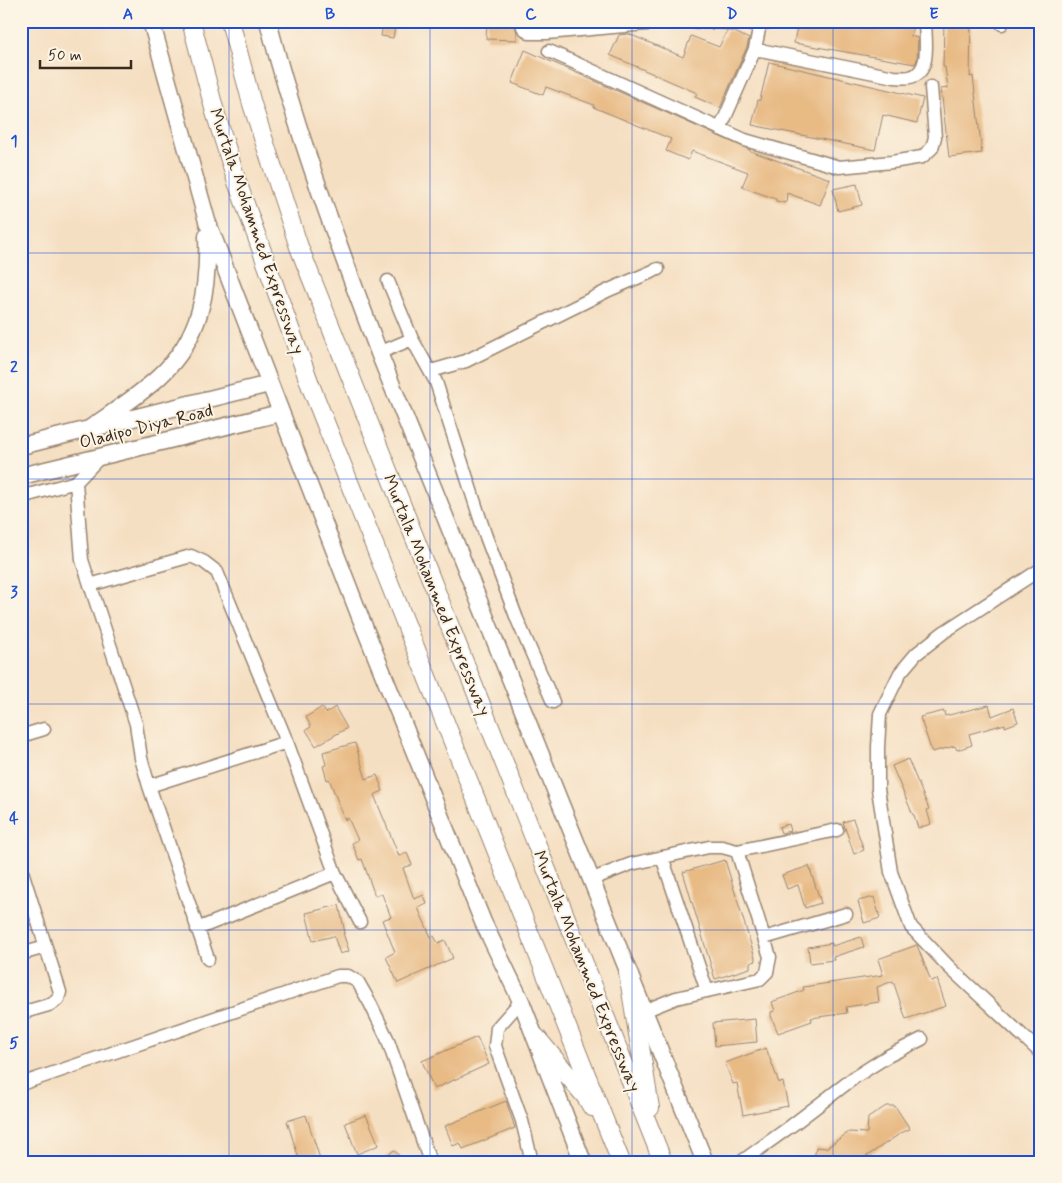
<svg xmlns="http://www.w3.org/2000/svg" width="1062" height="1183" viewBox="0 0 1062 1183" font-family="Mynerve,sans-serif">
	<rect width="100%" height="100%" fill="#fcf5e5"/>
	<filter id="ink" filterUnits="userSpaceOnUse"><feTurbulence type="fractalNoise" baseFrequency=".02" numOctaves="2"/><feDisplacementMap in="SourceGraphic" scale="10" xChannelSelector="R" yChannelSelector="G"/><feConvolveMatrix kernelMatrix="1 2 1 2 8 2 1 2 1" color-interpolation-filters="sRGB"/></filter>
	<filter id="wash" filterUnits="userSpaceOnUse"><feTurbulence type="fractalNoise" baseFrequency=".0096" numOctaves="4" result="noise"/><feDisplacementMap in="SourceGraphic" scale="20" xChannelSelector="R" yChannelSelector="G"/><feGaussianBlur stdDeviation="1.12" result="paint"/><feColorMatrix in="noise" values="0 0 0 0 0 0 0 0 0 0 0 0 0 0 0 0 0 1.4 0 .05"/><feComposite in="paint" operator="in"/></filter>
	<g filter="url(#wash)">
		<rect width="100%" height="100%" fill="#f5dfc2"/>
		<g id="blocks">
			<path fill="#e8ba84" d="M487,21H514L517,33V40L486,39Z
				M798,21H827L850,25L851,21H914L911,36L918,38L917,60L915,64L794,43Z
				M944,21H971L970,77L973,76L982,153L949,157L941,89L948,88L945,67H943Z
				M383,24L395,27L393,38L381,36Z
				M727,31H733L749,39L747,47L720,108L695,97L697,93L610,55L619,35L629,34L683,57L691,36L719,47Z
				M525,50L750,150V151L830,179L820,205L787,193L786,203L776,201V199L742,187L748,172L692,151L688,160L666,151L671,139L593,107L594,105L546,87L543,95L512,83Z
				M769,62L923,98L917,123L883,115L875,150L752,125L758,100H760Z
				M857,184L862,205L838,211L833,189Z
				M989,705L992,716L1013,708L1018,722L1005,727V724L969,734L972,745L957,750L955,746L932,752L920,717L944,711L945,716Z
				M322,707L326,713L335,707L347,728L316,746L306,730L311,727L306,717Z
				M355,743L366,779L377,775L383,791L374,795L399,856L407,853L412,865L403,868L414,899L424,895L427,904L418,908L431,937L434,936L438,943L445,940L453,958L398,983L386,957L395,952L382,920L391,917L382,894L375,896L362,859L359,860L352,843L358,840L348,818L345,820L329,779L327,780L323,766L326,765L323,752Z
				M908,759L929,809L927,810L931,824L918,828L914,815H913L892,766Z
				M853,819L864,850L854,854L843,822Z
				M789,824L791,831L781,833L779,827Z
				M725,860L756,961L750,963V968L715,979L683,872Z
				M809,866L821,903L805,908L798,885L787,889L782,875Z
				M874,897L880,918L864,923L858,901Z
				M339,905L345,933H343L349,951L340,954L334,936L313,941L306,913Z
				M861,937L864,947L833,957L834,960L810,963L808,947L832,943V946Z
				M917,945L931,981L937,979L946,1006L906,1019L893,981L877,987L879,1002L846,1007L847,1013L811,1018L812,1021L778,1033L771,1016V1012L775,1011L772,1002L804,990L803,987L883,975L878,959Z
				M755,1019L757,1042L715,1046L713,1023Z
				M477,1037L489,1064L434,1089L422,1061Z
				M766,1048L779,1083L783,1082L788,1106L743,1115L737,1083L733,1084L725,1063Z
				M506,1101L515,1128L463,1149L460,1143L453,1146L445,1126Z
				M886,1106H895L910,1129L901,1133L858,1162H803L815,1154L816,1147L826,1148L849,1132L867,1133L868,1118Z
				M306,1115L321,1162H300L287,1121Z
				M366,1115L379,1145L357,1154L345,1123Z
				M394,1150L404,1162H380Z"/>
		</g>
	</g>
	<g filter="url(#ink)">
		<use href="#blocks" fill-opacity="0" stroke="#988470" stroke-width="1"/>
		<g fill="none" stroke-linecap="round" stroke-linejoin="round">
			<defs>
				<path id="minor" d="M522,21L523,27L529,33H547L679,21
					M681,21L760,24L773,21
					M1002,21V24
					M755,49L894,77C899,77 905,78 910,77C932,73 925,38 925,21
					M549,51L745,140L839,167L892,162L922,157L932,148L935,137L931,87
					M720,129L755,49L760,24
					M388,281L412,339L436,382L485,534L517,619L553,702
					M379,353L412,339
					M431,371L466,361L609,290L658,269
					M99,458L76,482L82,560L136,724L141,758L149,786L208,959
					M21,497L76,482
					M1041,569L944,632L916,654L900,673L880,714L878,747V789L891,872L911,927L949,967L1041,1053
					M90,585L191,556L204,562L217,572L287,742L335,873L360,922
					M21,736L44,729
					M149,786L287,742
					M737,851L837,830
					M662,857L707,991
					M21,868L60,992L58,999L52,1004L21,1013
					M590,880L631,864L709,847H722L737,851L770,957L767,972L760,979L676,998L644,1011
					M197,929L335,873
					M764,938L846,914
					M21,954L46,947
					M521,1001L497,1028L495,1046L522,1121L532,1162
					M21,1084L338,976H348L358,982L370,1003L387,1038L430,1162
					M741,1162L791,1126L855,1077L888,1056L922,1039"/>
				<path id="major" d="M151,21L207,221L359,614L483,922L521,1001L583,1162
					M268,21C297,135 338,244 379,353L705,1162
					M89,429C113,412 139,396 160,376C201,338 209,289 207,236
					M21,446L269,384
					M21,476L280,413"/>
				<path id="highway" d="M191,21L215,112L236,179L311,387L621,1162
					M230,21L252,104L299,247L663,1162
					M628,972L650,1108
					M536,1037L586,1097L592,1107"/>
			</defs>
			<use href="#minor" stroke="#988470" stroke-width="15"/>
			<use href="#major" stroke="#988470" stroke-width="19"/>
			<use href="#highway" stroke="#988470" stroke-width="20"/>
			<use href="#minor" stroke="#fff" stroke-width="12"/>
			<use href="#major" stroke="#fff" stroke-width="16"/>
			<use href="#highway" stroke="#fff" stroke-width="18"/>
		</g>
	</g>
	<path fill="none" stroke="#1d4ed8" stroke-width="1" stroke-opacity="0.55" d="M229,21V1162M430,21V1162M632,21V1162M833,21V1162M21,253H1041M21,479H1041M21,704H1041M21,930H1041"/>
	<g text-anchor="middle" stroke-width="4" stroke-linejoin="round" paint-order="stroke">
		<g font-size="18" fill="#3b2a1e" stroke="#fcf5e5">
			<text transform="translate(257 231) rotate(71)" y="6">Murtala Mohammed Expressway</text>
			<text transform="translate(146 426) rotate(-14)" y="6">Oladipo Diya Road</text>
			<text transform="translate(437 595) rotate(68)" y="6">Murtala Mohammed Expressway</text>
			<text transform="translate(587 971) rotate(68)" y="6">Murtala Mohammed Expressway</text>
		</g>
	</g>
	<rect width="1062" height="1183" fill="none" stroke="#fcf5e5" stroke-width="55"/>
	<path d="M40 60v8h91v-8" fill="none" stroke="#3b2a1e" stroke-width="2.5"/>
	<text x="48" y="60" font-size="15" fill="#3b2a1e" stroke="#fcf5e5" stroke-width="4" paint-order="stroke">50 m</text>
	<rect x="28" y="28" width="1006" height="1128" fill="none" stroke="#1d4ed8" stroke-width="2"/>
	<g font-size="16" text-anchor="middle" font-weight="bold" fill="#1d4ed8">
		<text x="128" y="19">A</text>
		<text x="330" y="19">B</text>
		<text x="531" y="19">C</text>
		<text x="732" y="19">D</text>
		<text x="934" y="19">E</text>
		<text x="14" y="146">1</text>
		<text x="14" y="372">2</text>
		<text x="14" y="597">3</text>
		<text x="14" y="823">4</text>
		<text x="14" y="1048">5</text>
	</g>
</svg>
